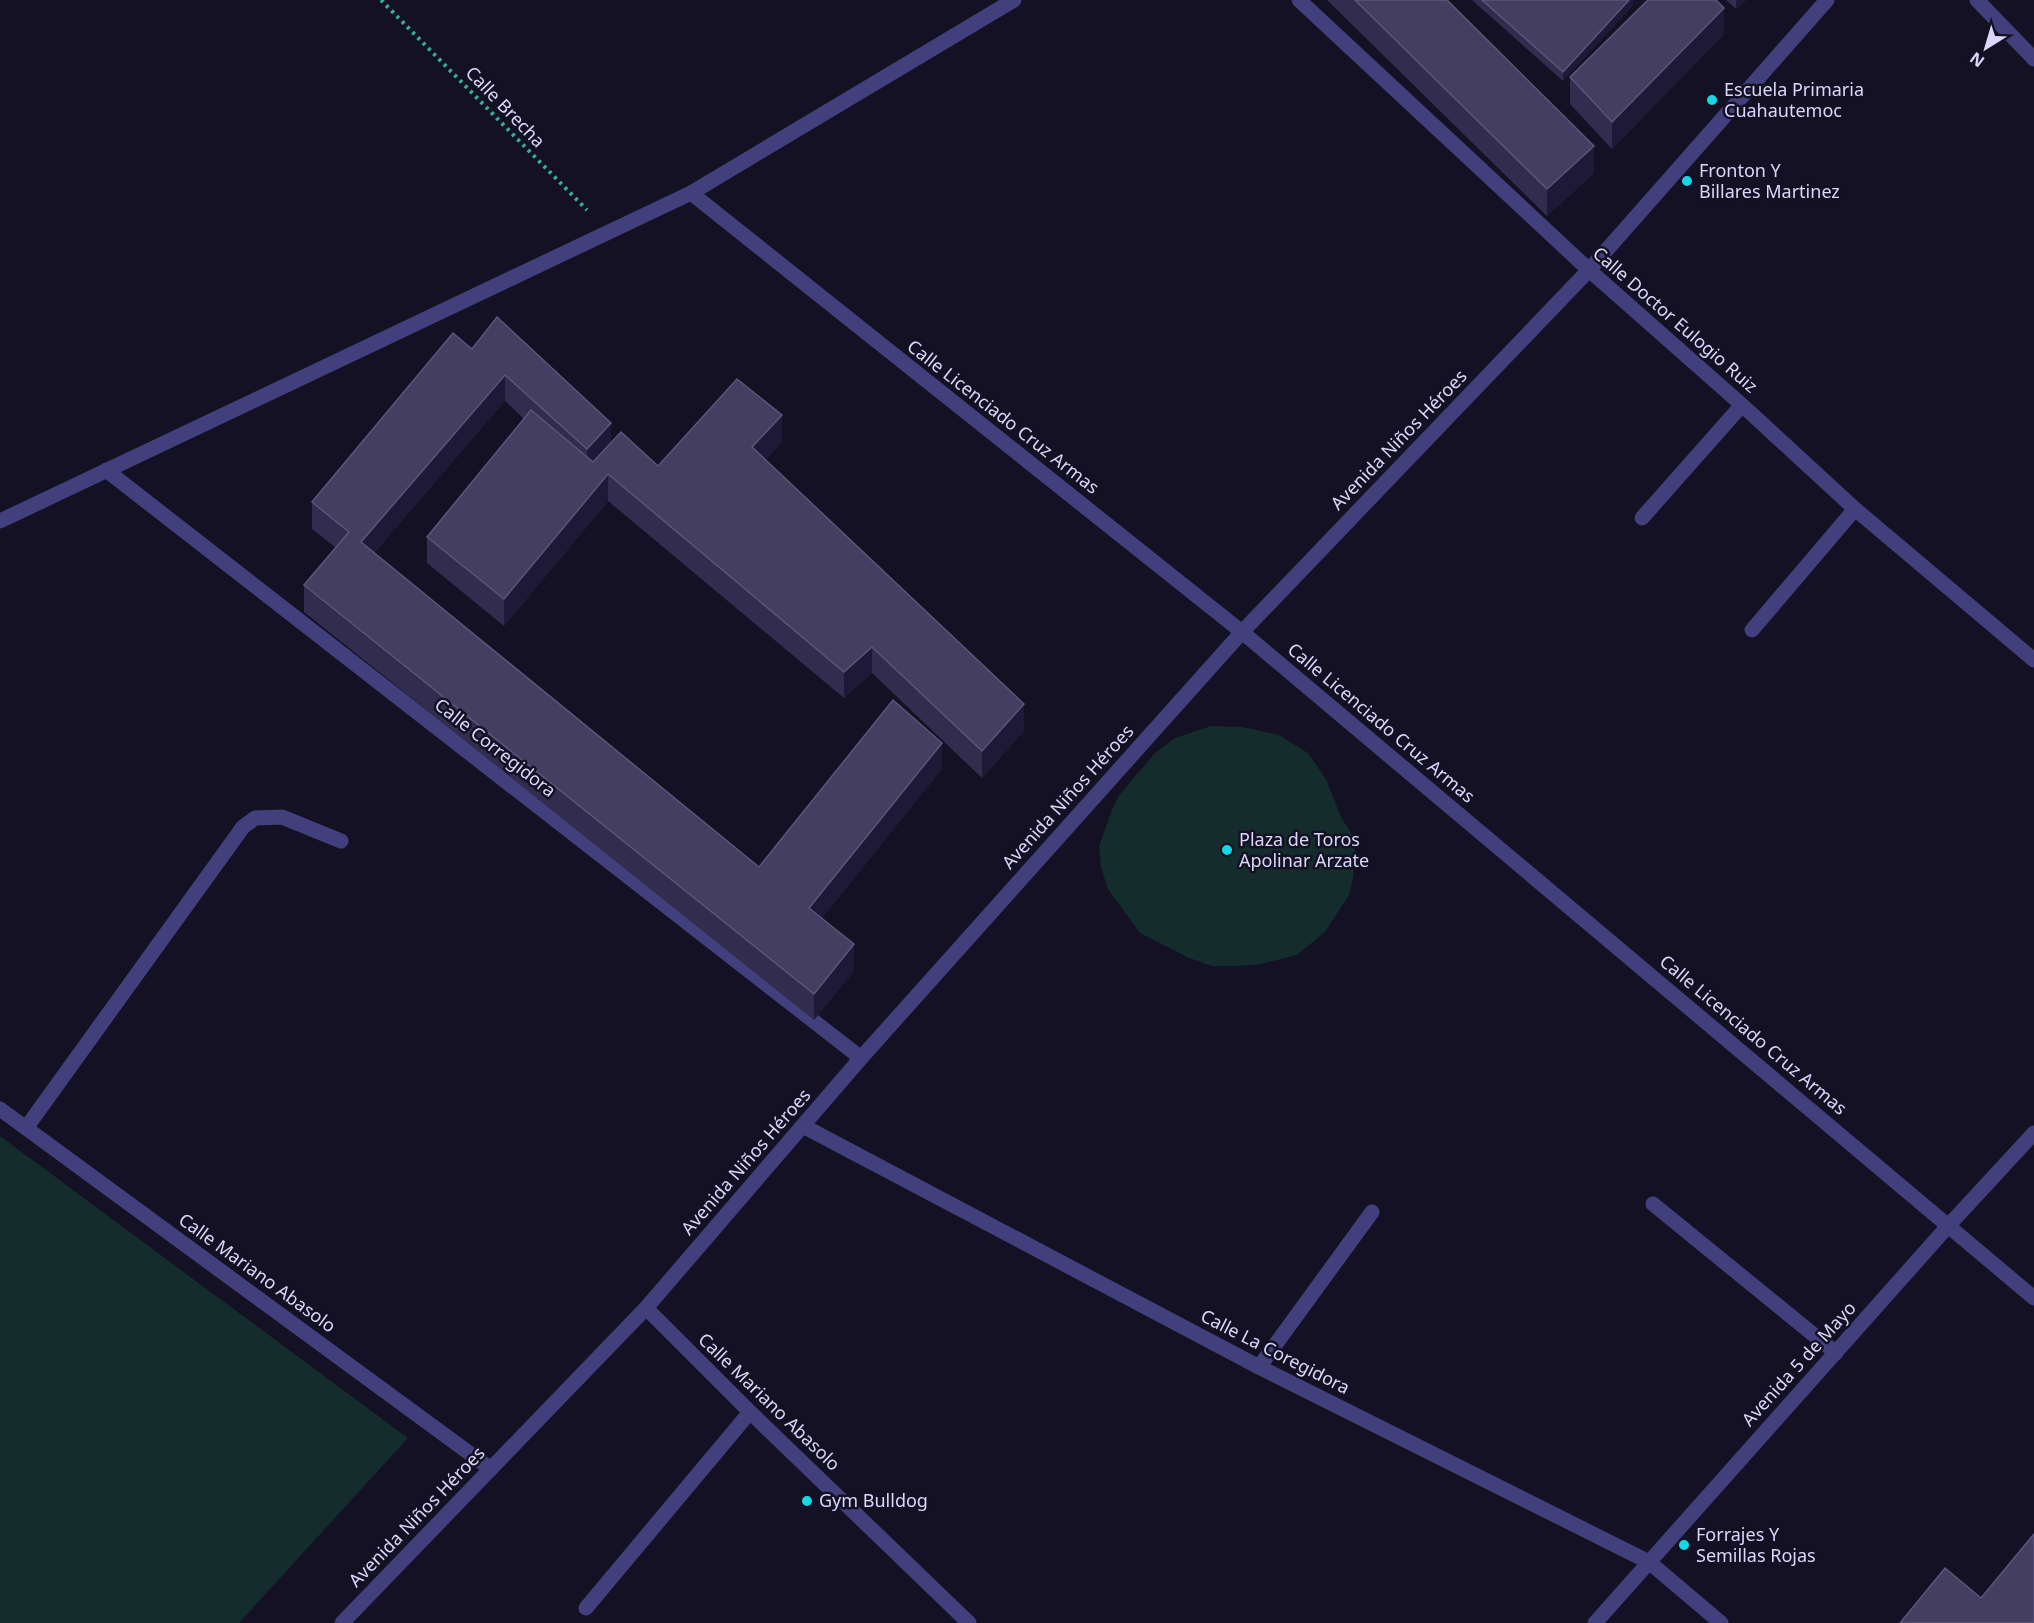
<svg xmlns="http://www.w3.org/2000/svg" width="2034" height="1623" viewBox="0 0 2034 1623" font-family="'Noto Sans',sans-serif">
	<rect width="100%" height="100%" fill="#131123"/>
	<path fill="#142c2b" d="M1211,726L1243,727L1279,735L1308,753L1326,779L1341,817L1353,836L1355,854L1353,878L1349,895L1325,932L1297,955L1261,964L1239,966H1212L1189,958L1140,933L1108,889L1101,868L1099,846L1112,810L1120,794L1155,753L1175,738Z
		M0,1136L408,1438L239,1623H0Z"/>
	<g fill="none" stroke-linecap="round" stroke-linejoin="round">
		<path stroke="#3baba1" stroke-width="4" stroke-dasharray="3 4.5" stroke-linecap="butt" d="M381,0L587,210"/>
		<path stroke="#41407d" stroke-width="15" d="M1299,0L1589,270L1742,405L1855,509L2034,660
			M1977,0L2034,59
			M691,193L1242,632L2034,1298
			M106,470L861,1058
			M1642,518L1742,405
			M0,521L691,193L1014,0
			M1752,630L1855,509
			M0,1109L491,1469
			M803,1126L1259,1367L1649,1562L1721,1623
			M26,1128L243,827L255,818L282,817L341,841
			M1653,1204L1836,1353
			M646,1308L750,1412L969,1623
			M1259,1367L1372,1212
			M586,1608L750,1412
			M342,1623L646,1308L861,1058L1242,632L1589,270L1827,0
			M1595,1623L1949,1225L2034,1133"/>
	</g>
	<path fill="#322c4f" d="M1327,0H1447L1594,173L1547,216Z
		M1472,0H1633V5L1563,81Z
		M1726,0H1746L1736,9Z
		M1724,34L1612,149L1570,104V77Z
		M472,349L611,442L658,466L782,442L765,460L1024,731L982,778L872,673L844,698L608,501L504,626L427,563V537L524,419L505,401L374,553L759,867L942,769L822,918L854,971L814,1020L304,612V585L336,548L312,529V502Z"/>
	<path fill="#1e1936" d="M1629,0H1633V5L1563,81V72Z
		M1736,0H1746L1736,9Z
		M1724,8V34L1612,149V122Z
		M1594,146V173L1547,216V189Z
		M505,375V401L361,569V542Z
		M782,415V442L752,474V447Z
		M611,423V449L587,476V449Z
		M608,474V501L504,626V599Z
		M872,647V673L844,698V672Z
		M1024,704V731L982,778V751Z
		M942,743V769L809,935V908Z
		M854,944V971L814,1020V994Z"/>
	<path fill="#443e61" stroke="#5b567a" stroke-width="1.5" d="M1355,0H1447L1594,146L1547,189Z
		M1482,0H1629L1563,72Z
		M1648,0H1716L1724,8L1612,122L1570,77Z
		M497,317L611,423L587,449L505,375L361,542L759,867L893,700L942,743L809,908L854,944L814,994L304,585L349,532L312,502L453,333L472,349Z
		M737,379L782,415L752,447L1024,704L982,751L872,647L844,672L608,474L504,599L427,537L531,410L593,462L621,432L658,466Z
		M2034,1534V1623H1900L1945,1568L1981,1598Z"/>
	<g fill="#17d7e7" stroke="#131123" stroke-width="2">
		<circle cx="1712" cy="100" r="6"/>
		<circle cx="1687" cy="181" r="6"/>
		<circle cx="1227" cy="850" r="6"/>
		<circle cx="807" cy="1501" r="6"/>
		<circle cx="1684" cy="1545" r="6"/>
	</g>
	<g text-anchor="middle" stroke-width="5" stroke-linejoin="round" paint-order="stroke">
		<g font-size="18" fill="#dad7fb" stroke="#131123" text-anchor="start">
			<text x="1724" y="96">Escuela Primaria<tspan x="1724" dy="21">Cuahautemoc</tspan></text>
			<text x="1699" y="177">Fronton Y<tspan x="1699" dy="21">Billares Martinez</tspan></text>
			<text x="1239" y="846">Plaza de Toros<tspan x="1239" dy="21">Apolinar Arzate</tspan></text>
			<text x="819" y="1507">Gym Bulldog</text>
			<text x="1696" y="1541">Forrajes Y<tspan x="1696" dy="21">Semillas Rojas</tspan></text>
		</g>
		<g font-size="18" fill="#dad7fb" stroke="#131123">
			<text transform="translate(505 107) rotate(46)" y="6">Calle Brecha</text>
			<text transform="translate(1675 320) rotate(41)" y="6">Calle Doctor Eulogio Ruiz</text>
			<text transform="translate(1003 417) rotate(38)" y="6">Calle Licenciado Cruz Armas</text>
			<text transform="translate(1399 440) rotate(-46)" y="6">Avenida Niños Héroes</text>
			<text transform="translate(1381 723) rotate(40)" y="6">Calle Licenciado Cruz Armas</text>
			<text transform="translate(495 748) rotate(38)" y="6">Calle Corregidora</text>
			<text transform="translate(1068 797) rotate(-48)" y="6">Avenida Niños Héroes</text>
			<text transform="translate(1753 1035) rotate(40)" y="6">Calle Licenciado Cruz Armas</text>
			<text transform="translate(746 1162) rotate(-49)" y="6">Avenida Niños Héroes</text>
			<text transform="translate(257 1273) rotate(36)" y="6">Calle Mariano Abasolo</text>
			<text transform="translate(1275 1352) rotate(27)" y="6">Calle La Coregidora</text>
			<text transform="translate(1799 1364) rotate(-48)" y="6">Avenida 5 de Mayo</text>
			<text transform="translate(769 1402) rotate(44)" y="6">Calle Mariano Abasolo</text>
			<text transform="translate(417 1517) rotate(-46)" y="6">Avenida Niños Héroes</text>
		</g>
	</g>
	<g transform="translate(1986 48) rotate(217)" stroke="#131123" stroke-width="4.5" paint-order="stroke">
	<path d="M0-4.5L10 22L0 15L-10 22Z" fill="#dad7fb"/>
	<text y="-9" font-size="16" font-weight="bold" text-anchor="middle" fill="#dad7fb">N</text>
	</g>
</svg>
